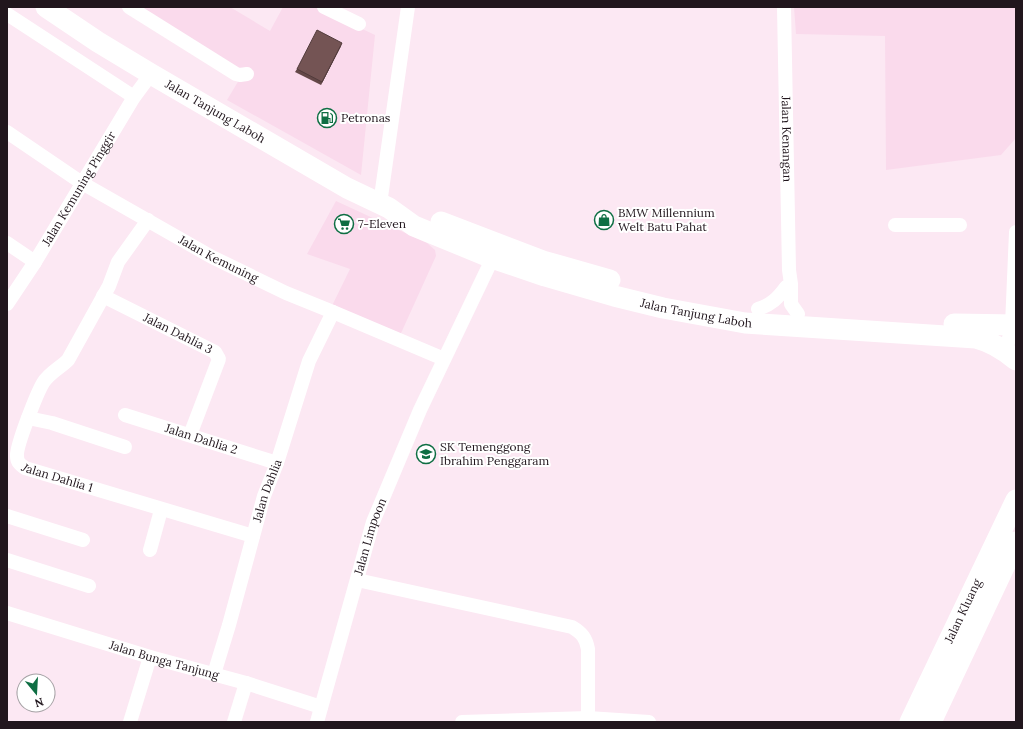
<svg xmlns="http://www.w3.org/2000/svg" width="1023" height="729" viewBox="0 0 1023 729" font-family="Lora,serif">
	<rect width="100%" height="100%" fill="#fce8f3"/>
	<path fill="#fadaec" d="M123,7H230L270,31L283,7H316L375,35L361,175L227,100L239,80Z
		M794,7H1016V138L1001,155L886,170L885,36L796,34Z
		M336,201L427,243L435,250L436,256L397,342L328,314L350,269L307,254Z"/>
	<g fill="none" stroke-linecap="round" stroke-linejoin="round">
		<g stroke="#fff" stroke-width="14">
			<path d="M129,7L236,74L240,75L247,74"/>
			<path d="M324,7L359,24"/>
			<path id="s1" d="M784,7L789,270L791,284V304L798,314"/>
			<path d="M7,14L134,97"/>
			<path id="s2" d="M7,132L82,183L212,257L286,293L333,312L444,359"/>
			<path d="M380,204L408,7"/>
			<path id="s3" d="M148,220L118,262L109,286L68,360C60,368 49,373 43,383C37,393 16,446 17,456C17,463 21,465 25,468L253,536"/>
			<path d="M895,225H960"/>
			<path d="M7,243L35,262"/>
			<path id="s4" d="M103,296L215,352L219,359L190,435"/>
			<path id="s5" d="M7,304L35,262L134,97L151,74"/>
			<path d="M758,309C771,305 778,298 786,287"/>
			<path d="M1006,351L1012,325L1016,232"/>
			<path id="s6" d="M125,415L277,463"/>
			<path d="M28,418L52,423L125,447"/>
			<path d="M7,516L83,540"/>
			<path d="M150,550L161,510"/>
			<path d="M7,560L89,586"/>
			<path d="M357,580L572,627C582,633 586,638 588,649V718"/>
			<path id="s7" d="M7,613L150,657L246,683L321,707"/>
			<path id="s8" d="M214,674L229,625L264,496L277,463L309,361L333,312"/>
			<path d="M130,722L150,657"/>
			<path d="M234,722L246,683"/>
			<path id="s9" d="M317,722L373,522L420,410L496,251"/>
			<path d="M462,722L588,718L649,722"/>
		</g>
		<g stroke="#fff" stroke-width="21">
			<path id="s10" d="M46,7L98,42L151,74L347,188L389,208L414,226L492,258L545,276L614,296L663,308L745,323L976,338C992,342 1003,349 1016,360"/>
			<path d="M441,222L543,261L610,280"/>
			<path d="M954,324L1016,325"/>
			<path id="s11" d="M910,722L1016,500"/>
			<path d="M931,722L1016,542"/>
		</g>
	</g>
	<path fill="#644848" d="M341,46L321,85L295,72L297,69Z"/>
	<path fill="#513b3b" d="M342,43L341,46L321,85L322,82Z"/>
	<path fill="#745454" stroke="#513b3b" d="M317,30L342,43L322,82L297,69Z"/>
	<defs>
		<symbol id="fuel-ring" viewBox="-11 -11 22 22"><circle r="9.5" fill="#fff" stroke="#0e6e43" stroke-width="1.5"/><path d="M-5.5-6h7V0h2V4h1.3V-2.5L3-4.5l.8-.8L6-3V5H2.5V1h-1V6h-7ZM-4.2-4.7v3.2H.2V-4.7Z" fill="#0e6e43"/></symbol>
		<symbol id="shop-ring" viewBox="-11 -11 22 22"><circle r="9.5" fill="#fff" stroke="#0e6e43" stroke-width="1.5"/><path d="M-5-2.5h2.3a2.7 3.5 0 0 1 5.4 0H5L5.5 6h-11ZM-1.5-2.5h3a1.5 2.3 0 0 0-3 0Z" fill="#0e6e43"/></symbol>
		<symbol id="supermarket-ring" viewBox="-11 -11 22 22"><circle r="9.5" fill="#fff" stroke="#0e6e43" stroke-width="1.5"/><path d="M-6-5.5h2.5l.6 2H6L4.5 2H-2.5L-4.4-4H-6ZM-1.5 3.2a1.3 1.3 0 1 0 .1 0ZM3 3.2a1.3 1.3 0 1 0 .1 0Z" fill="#0e6e43"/></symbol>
		<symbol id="school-ring" viewBox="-11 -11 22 22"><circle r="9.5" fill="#fff" stroke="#0e6e43" stroke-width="1.5"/><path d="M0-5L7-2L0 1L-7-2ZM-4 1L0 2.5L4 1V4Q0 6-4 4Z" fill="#0e6e43"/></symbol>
	</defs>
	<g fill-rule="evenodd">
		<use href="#fuel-ring" x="316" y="107" width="22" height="22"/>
		<use href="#shop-ring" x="593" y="209" width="22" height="22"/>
		<use href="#supermarket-ring" x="333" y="213" width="22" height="22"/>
		<use href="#school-ring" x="415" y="443" width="22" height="22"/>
	</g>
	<g text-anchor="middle" stroke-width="4" stroke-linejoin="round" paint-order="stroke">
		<g font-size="12" fill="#21161d" stroke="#fff">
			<text dy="4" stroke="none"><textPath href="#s10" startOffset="199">Jalan Tanjung Laboh</textPath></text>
			<text dy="4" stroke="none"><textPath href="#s1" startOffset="132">Jalan Kenangan</textPath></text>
			<text dy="4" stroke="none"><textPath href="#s5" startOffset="136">Jalan Kemuning Pinggir</textPath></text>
			<text dy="4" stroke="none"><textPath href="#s2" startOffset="247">Jalan Kemuning</textPath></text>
			<text dy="4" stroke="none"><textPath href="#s10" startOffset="725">Jalan Tanjung Laboh</textPath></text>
			<text dy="4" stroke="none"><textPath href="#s4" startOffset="84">Jalan Dahlia 3</textPath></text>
			<text dy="4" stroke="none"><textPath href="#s6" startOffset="80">Jalan Dahlia 2</textPath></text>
			<text dy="4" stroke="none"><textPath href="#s3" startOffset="323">Jalan Dahlia 1</textPath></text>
			<text dy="4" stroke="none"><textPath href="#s8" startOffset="191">Jalan Dahlia</textPath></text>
			<text dy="4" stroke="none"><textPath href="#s9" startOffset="193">Jalan Limpoon</textPath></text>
			<text dy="4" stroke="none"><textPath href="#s11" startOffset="123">Jalan Kluang</textPath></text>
			<text dy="4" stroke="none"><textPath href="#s7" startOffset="164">Jalan Bunga Tanjung</textPath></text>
		</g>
		<g font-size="12" fill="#21161d" stroke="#fff" text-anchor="start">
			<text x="341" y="122">Petronas</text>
			<text x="618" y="217">BMW Millennium<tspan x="618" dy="14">Welt Batu Pahat</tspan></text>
			<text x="358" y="228">7-Eleven</text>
			<text x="440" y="451">SK Temenggong<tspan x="440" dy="14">Ibrahim Penggaram</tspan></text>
		</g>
	</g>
	<rect width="1023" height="729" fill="none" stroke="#21161d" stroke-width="16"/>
	<g transform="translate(36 693) rotate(162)"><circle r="19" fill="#ffffff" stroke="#a6a2a5"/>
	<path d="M0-3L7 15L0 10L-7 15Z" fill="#0e6e43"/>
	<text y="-6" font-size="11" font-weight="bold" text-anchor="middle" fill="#21161d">N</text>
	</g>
</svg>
